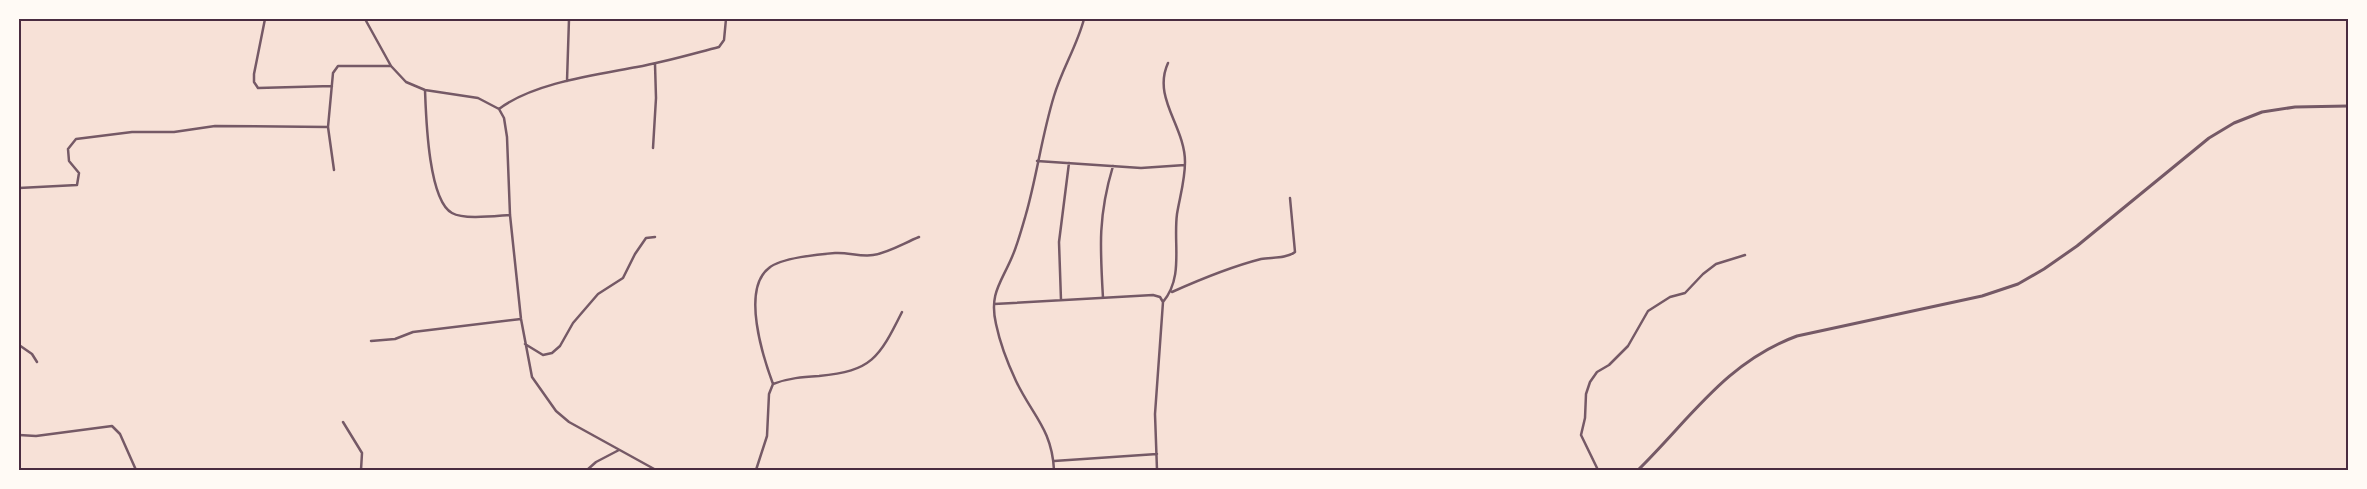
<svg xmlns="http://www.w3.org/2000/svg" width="2367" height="489" viewBox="0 0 2367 489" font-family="'Varela Round',sans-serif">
	<rect width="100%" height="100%" fill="#f7e1d7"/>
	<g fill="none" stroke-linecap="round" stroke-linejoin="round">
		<path stroke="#755966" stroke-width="2.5" d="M265,19L254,74V82L258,88L332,86
			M365,19L391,66L406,82L425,90L478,98L499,109L504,118L507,137L510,215L521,319L532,377L556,411L569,422L656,470
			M567,81L569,19
			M425,90C426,115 428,200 452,213C464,220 495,216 510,215
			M499,109C533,83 595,75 637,67C665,62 692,54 719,47L724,40L726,19
			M653,148L656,98L655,64
			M1037,161L1141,168L1185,165
			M334,170L328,127L333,73L338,66H391
			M19,188L77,185L79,173L69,161L68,149L76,139L132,132H174L215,126L328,127
			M1172,292C1201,279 1230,267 1261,259C1271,257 1286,259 1295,252L1290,198
			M1103,298C1100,247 1098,216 1113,166
			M1061,300L1059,242L1069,163
			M994,304L1153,295L1160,297L1163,302
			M371,341L395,339L413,332L521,319
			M525,344L543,355L552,353L560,346L573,323L598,294L623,278L635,254L646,238L655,237
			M19,345L32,354L37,362
			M773,384C763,357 741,289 769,268C780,258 820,254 835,253C848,252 860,257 873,255C888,253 904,243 919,237
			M343,422L362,453L361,470
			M19,435L36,436L112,426L120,434L136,470
			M1054,461L1157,454
			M587,470L596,462L619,450
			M756,470L767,436L769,394L773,384C788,378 803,377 819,376C872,371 879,358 902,312
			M1054,470C1052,429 1032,415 1016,381C1008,364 1000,343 996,324C989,294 1001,283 1012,257C1018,243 1022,228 1026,214C1037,175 1042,135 1054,96C1062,69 1077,46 1084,19
			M1157,470L1155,414L1163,302C1184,277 1173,244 1177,214C1180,196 1185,180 1185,162C1185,126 1152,98 1168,63
			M1598,470L1581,435L1585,418L1586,394L1590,382L1597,372L1609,365L1628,346L1648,311L1670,297L1685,293L1703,274L1716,264L1745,255"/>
		<path stroke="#755966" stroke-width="3" d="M1638,470C1690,419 1726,362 1797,336L1982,296L2018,284L2044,269L2077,246L2209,138L2234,123L2262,112L2295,107L2348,106"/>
	</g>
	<rect width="2367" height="489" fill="none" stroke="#fffaf5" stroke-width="40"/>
	<rect x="20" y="20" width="2327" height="449" fill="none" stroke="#4a2c40" stroke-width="2"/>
</svg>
